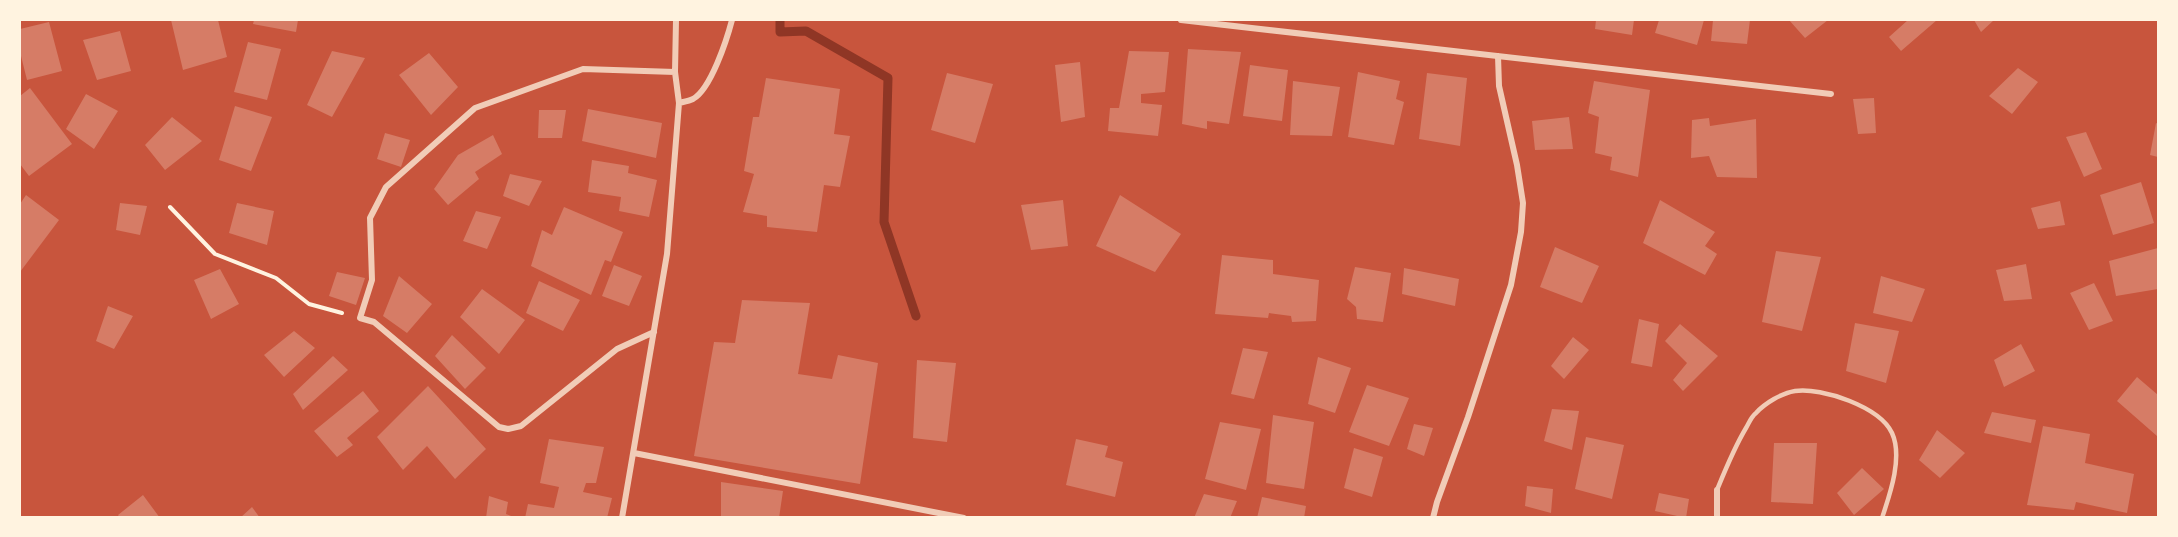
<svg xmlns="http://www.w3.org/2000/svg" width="2178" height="537" viewBox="0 0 2178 537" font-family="Bitter,serif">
	<rect width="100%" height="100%" fill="#c8553d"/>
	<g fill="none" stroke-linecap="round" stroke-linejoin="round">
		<path stroke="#8f3625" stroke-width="9" d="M780,20V32L806,31L888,78L884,222L916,316"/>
	</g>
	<path fill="#d67c66" d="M171,20H218L227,57L183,70Z
		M254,20H298L296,32L253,24Z
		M1596,20H1634L1632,35L1595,29Z
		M1659,20H1704L1697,45L1655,33Z
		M1713,20H1750L1747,44L1711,41Z
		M1789,20H1828L1805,38Z
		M1908,20H1937L1901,51L1889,37Z
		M1974,20H1994L1981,32Z
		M49,22L62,71L27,80L20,52V29Z
		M120,31L131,71L97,80L83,40Z
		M248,42L281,49L267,100L234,92Z
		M1188,49L1241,52L1229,124L1207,121V129L1182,124Z
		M332,51L365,58L332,117L307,105Z
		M1129,51L1169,52L1165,92L1141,94V103L1162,105L1158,136L1108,131L1110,108H1119Z
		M429,53L458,87L431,115L399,75Z
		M1080,62L1085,117L1061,122L1055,65Z
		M1250,65L1288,70L1282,121L1243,116Z
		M2018,68L2038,82L2012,114L1989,96Z
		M1358,72L1400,81L1396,99L1404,102L1394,145L1348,137Z
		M947,73L993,84L975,143L931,130Z
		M1427,73L1467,78L1460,146L1419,139Z
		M766,78L840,89L834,134L850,136L840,187L824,185L817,232L767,227V216L743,212L754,174L744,171L753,117H759Z
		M1293,81L1340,87L1332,136L1290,135Z
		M1594,81L1650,90L1638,177L1610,170L1612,157L1595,153L1599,117L1588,113Z
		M30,88L72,144L29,176L20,164V96Z
		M86,94L118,111L94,149L66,129Z
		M1874,98L1876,133L1858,134L1853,99Z
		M235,106L272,117L251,171L219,160Z
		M588,109L662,123L656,158L582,141Z
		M539,110H566L562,138H538Z
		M172,117L202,141L165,170L145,145Z
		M1569,117L1573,149L1535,150L1532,121Z
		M1709,118L1710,126L1756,119L1757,178L1717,177L1709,156L1691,158L1692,120Z
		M2156,123L2158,124V157L2150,155Z
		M2086,132L2102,169L2084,177L2066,137Z
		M385,133L410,140L401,167L377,159Z
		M493,135L502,154L475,172L479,179L448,205L434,189L458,155Z
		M592,160L629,166L628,173L657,180L649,217L619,211L621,197L588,192Z
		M510,174L542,181L529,206L503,196Z
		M2141,182L2154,223L2113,235L2100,195Z
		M26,195L59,220L20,272V204Z
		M1120,195L1181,234L1155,272L1096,246Z
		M1063,200L1068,246L1031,250L1021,205Z
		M1660,200L1715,232L1705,246L1717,254L1705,275L1643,243Z
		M2060,201L2065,225L2038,229L2031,208Z
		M120,203L147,206L140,235L116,230Z
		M237,203L274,211L267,245L229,233Z
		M564,207L623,232L611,262L605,260L591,295L531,266L542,230L552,235Z
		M476,211L501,217L487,249L463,241Z
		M1555,247L1599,266L1582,303L1540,287Z
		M2158,248V289L2116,296L2109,261Z
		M1776,251L1821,257L1802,331L1762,322Z
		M1222,255L1273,260V274L1319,280L1316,321L1292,322L1291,316L1269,313L1268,318L1215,314Z
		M2026,264L2032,299L2004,301L1996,270Z
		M614,265L642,276L629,306L602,296Z
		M1355,267L1391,273L1383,322L1357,319L1356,307L1347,299Z
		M1404,268L1459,279L1455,306L1402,294Z
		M220,269L239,304L211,319L194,280Z
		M337,272L365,278L356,305L329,296Z
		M399,276L432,304L407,333L383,316Z
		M1881,276L1925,289L1912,322L1873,313Z
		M539,281L580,300L563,331L526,313Z
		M2094,283L2113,321L2089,330L2070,293Z
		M482,289L525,320L499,354L460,317Z
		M742,300L810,303L798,374L832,379L838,355L878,363L860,484L694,456L714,342L735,343Z
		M108,306L133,316L114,349L96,341Z
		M1639,319L1659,324L1652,367L1631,363Z
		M1855,323L1899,331L1886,383L1846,371Z
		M1680,324L1718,356L1683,391L1673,380L1687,363L1665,341Z
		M294,331L315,348L284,377L264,355Z
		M452,335L486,368L465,389L435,356Z
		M1573,337L1589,350L1564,379L1551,366Z
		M2021,344L2035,371L2004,387L1994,360Z
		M1243,348L1268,352L1254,399L1231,394Z
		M333,356L348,370L303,410L293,394Z
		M1318,357L1351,368L1335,413L1308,404Z
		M917,360L956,363L947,442L913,438Z
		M2137,377L2158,395V434L2157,436L2117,401Z
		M1367,385L1409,398L1389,446L1349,432Z
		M428,386L486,449L455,479L427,446L403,470L377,437Z
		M363,391L379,411L347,438L353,445L337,457L314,431Z
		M1552,409L1579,411L1572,450L1544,441Z
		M1992,412L2036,420L2031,443L1984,433Z
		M1273,415L1314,422L1304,489L1266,483Z
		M1220,422L1261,429L1246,490L1205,479Z
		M1414,424L1433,428L1424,456L1407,449Z
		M2043,426L2090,434L2085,463L2134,474L2127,513L2076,502L2074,510L2027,505Z
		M1937,430L1965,453L1940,478L1919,460Z
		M1586,437L1624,445L1612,499L1575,489Z
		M549,439L604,447L596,483H586L583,492L612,498L607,518H525L528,504L554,508L559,487L540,483Z
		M1076,439L1108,446L1105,457L1123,462L1115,497L1066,485Z
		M1774,443H1817L1813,504L1771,502Z
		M1354,448L1383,457L1372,497L1344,488Z
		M1862,468L1884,489L1854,515L1837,493Z
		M721,482L783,491L779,518H721Z
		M1527,486L1553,489L1551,513L1525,506Z
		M1659,493L1689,499L1686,518L1655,511Z
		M1204,494L1237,501L1230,518H1194Z
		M143,495L160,518H120L118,515Z
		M489,496L508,502L506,514L516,518H486Z
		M1262,497L1306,506L1304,518H1257Z
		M252,507L260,518H240Z"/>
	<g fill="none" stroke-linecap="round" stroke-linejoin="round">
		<path stroke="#fff3e0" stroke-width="4" d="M170,207L215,254L276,278L309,304L342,313"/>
		<path stroke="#f1ccb7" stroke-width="4.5" d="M1717,490C1726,468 1734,448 1746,428C1749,423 1751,417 1756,413C1765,403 1782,393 1795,391C1822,387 1880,407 1892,433C1903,457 1890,494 1882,518"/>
		<path stroke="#f1ccb7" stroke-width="6" d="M1181,20L1831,94
			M679,103C683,102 689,101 693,99C711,89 727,39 732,20
			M654,332L617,349L521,426L508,429L499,427L374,322L360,318L372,280L370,218L386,187L475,108L583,69L675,72
			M634,453L964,518
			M622,518L667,254L679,103L675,72L676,20
			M1433,518L1437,502L1468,417L1511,285L1521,232L1523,203L1517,165L1499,86L1498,56
			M1717,518V490"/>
	</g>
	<rect width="2178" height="537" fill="none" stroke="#fff3e0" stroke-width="42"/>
</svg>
